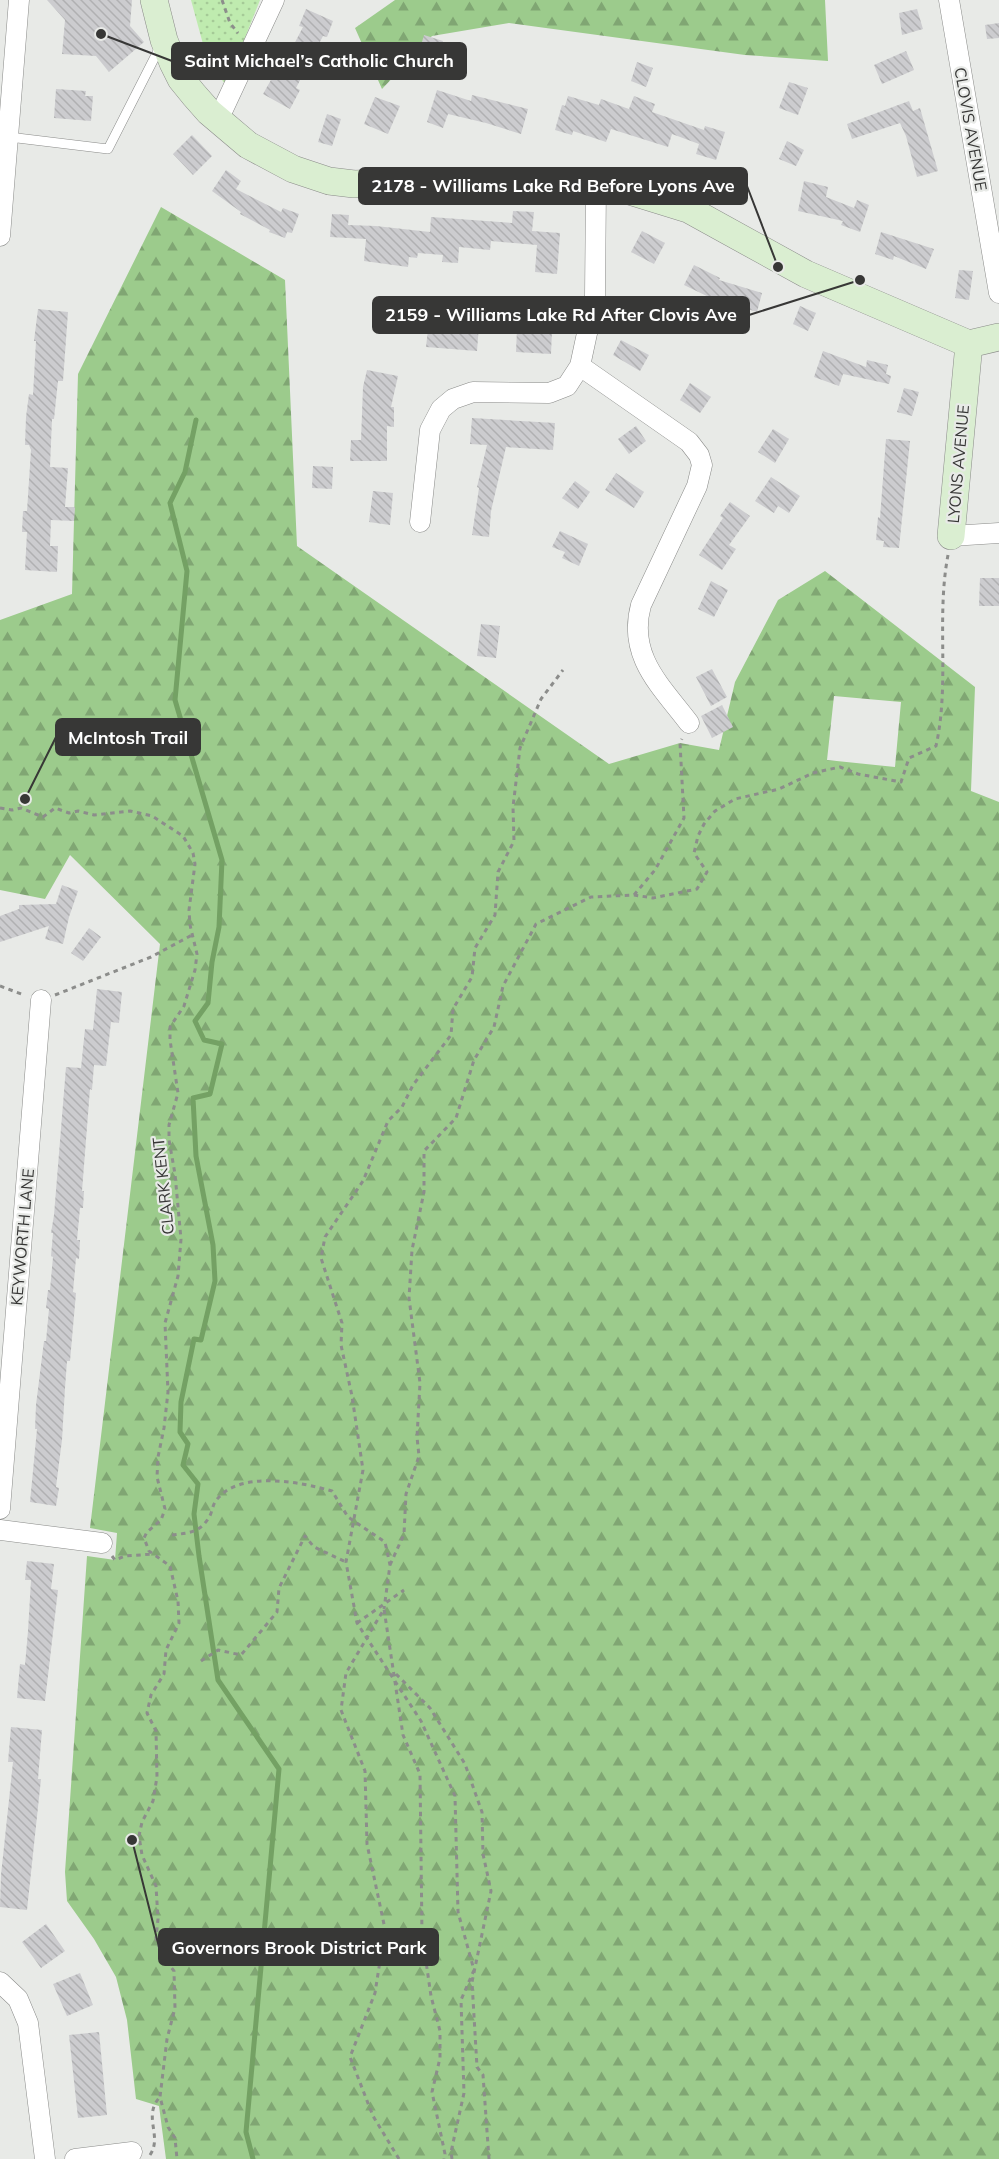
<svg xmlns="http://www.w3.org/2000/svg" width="999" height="2159" viewBox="0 0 999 2159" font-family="Mulish,sans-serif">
	<defs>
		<pattern id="grass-dots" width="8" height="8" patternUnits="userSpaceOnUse" patternTransform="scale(1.5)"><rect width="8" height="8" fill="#bfebaf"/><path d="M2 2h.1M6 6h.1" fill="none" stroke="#a5ca97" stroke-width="1.8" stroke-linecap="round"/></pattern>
		<pattern id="forest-firs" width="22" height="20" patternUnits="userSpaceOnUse" patternTransform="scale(1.5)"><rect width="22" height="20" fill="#9ccb8c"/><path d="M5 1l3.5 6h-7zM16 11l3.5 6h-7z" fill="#80a673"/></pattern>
		<pattern id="building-back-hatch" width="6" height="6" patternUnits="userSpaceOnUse" patternTransform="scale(1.5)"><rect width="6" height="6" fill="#cccccf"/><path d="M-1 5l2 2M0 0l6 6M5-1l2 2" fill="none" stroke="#b0b0b2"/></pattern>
	</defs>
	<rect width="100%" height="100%" fill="#e8eae7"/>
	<path fill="url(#grass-dots)" d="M191,0H260L226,86L206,55Z"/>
	<path fill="url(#forest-firs)" fill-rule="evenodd" d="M395,0H825L828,61L745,55L509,23L432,36L382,89L355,28Z
		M161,207L285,280L297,546L609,764L680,743L719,750L735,682L778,600L825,571L975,687L971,791L999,802V2159H166L159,2106L136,2099L127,2020L116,1977L94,1939L67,1901L65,1872L87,1556L115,1560L117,1533L90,1528L160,944L70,855L45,899L0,890V620L72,594L78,374ZM834,696L901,702L895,767L827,760Z"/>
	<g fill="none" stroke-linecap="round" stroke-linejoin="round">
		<path stroke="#74a164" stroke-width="5" d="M196,420L185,472L170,503L187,571L175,700L222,860L219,927L212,962L208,1003L195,1021L204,1040L222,1044L210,1094L193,1098L196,1156L213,1245L215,1281L201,1340L194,1339L181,1402L180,1432L188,1444L183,1465L198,1484L194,1514L199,1556L218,1680L279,1769L246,2132L253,2159"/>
	</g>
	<path fill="url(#building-back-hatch)" d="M47,0H132L130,26L144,42L109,72L96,56L62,54L65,20Z
		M306,9L333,21L327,37L323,36L296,88L300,90L290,109L263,94L276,71L279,73L303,27L299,26Z
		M917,9L923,29L902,35L899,13Z
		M999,23V38L987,39L985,25Z
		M424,35L443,41L436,62L418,56Z
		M906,51L914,70L882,84L874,65Z
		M637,62L653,68L646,87L631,81Z
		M789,82L808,88L798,115L779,108Z
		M56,89L86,91L85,96H93L91,121L54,118Z
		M437,90L471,101L472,95L528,109L521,134L486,123L448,114L443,128L427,122Z
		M568,96L599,105L601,99L629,109L634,96L655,104L652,112L704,130L705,126L725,132L716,160L696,154L699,144L672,134L668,147L611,129L606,142L573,131L572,135L555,130L562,105L565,106Z
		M375,97L400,106L388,134L364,124Z
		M909,101L913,111L920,108L938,171L917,177L906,136L900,123L852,139L847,124Z
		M327,114L341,119L332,146L318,142Z
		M192,135L212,156L193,175L173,154Z
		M787,141L804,150L796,166L779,159Z
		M226,170L241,181L236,189L281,212L283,208L299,214L292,233L287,232L285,238L269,232L270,230L240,214L241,212L212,191Z
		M804,181L828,187L826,197L854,208L857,200L869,205L860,232L841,225L843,221L798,211Z
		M513,211L534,212L532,231L560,233L557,274L535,272L537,245L491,241L490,250L459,247L458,263L442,262L443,255L418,253L417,258L409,257L408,267L364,261L366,239L330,237L332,214L349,215L348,225L376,226L430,232L431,217L512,223Z
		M642,231L665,243L654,264L631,252Z
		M881,232L934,249L926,269L894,256L893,260L875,254Z
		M694,265L720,278L719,280L762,293L757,312L711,298L684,285Z
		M959,270L973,271L969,300L955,298Z
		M632,297H655V332H632Z
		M800,306L816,313L808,331L793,324Z
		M38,309L68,312L63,381H58L54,419H52L50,467L68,468L65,507H75L74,521L51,520L50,546H58L57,572L25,570L27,532H22L23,511H27L31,450L29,445H25L26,417L29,394L33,395L36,341H34Z
		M429,321L479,325L477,351L426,347Z
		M517,329L552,331L551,354L516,352Z
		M621,340L649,355L640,371L613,355Z
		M823,351L866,367L867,360L888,365L886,374L891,376L889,384L843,374L839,386L814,377Z
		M367,370L398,376L391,407H394V427L387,426V461H350L351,440H361L363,387Z
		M690,383L711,397L700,413L680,400Z
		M904,388L919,392L912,416L897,412Z
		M472,418L555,423L553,450L506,447L491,511L489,537L472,535L479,488L477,487L487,445L470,444Z
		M636,426L646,441L629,454L618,439Z
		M773,429L789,439L775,463L758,452Z
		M886,439L910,441L899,548L883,547L884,541L876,540L878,517L880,518Z
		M313,466L333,467L332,489L312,488Z
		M616,473L644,492L634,508L605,490Z
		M771,477L800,496L789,513L778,506L774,513L755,501Z
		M575,481L590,492L578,509L562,498Z
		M373,491L393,493L390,525L369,522Z
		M730,502L750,516L729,545L736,549L722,570L699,555L723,518L720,516Z
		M560,531L588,544L579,566L562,558L565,552L552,547Z
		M980,578H999V606H979Z
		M711,581L728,590L714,617L698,609Z
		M481,624L500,626L496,658L477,656Z
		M712,669L727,697L711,706L696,677Z
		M722,705L733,727L712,738L701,716Z
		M62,885L78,891L69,917L63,944L45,939L49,926L0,942V916L19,909V905L56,904Z
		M89,928L101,937L83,961L71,953Z
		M97,989L122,992L119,1023L111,1022L106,1066L94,1065L92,1090L90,1089L82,1191H84L83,1208H80L77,1240H80L79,1259L76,1258L73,1292L76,1293L70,1361H67L65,1388L62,1440L56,1487L59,1488L56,1506L30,1502L37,1429H35L36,1405L44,1341H46L49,1309L46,1308L48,1290H50L53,1257L51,1256L53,1233H51L54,1215L66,1067L81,1068L85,1029L93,1030Z
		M27,1561L54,1564L51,1589L58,1590L45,1701L17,1698L20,1664L25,1665L28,1631L31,1580H25Z
		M11,1727L42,1730L38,1779H41L27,1910L0,1907L1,1875L13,1762H8Z
		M46,1924L65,1951L41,1968L22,1942Z
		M80,1973L93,2005L67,2016L53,1984Z
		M99,2032L107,2115L78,2118L69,2035Z"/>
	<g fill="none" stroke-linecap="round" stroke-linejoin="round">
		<defs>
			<path id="lane" d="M9,137L108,149L161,45"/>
			<path id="street" d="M949,0L999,293
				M218,120L274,0
				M0,236L19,0
				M580,366L689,442L699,455L702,465L697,486L641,605C627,656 661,686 689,723
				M420,522L430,430L441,409L453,399L473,392L549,393L567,386L580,366L595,296L596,185
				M951,536L999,533
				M0,1509L41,1000
				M0,1530L102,1543
				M0,1982L18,1999L28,2023L45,2159
				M75,2159L132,2152"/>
			<path id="secondary" d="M154,0L164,40L173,63L181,79L194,95L209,112L248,145L293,169L329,181L354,184L436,181L530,183L620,188L688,209L806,274L969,344L999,337
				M951,536L969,344"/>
		</defs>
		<use href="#lane" stroke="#8a8b89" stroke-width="10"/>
		<use href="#street" stroke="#8a8b89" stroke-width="21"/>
		<use href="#secondary" stroke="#8a8b89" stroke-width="28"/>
		<path stroke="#8c8d8b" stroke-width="3" stroke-dasharray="4.5 4.5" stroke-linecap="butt" d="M222,0L230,23L238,33
			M0,808L12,810L21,808L43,817L55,808L69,813L78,811L94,815L130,811L152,816L183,836L193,853L195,864L189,910L190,925L197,954L195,970L184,1006L170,1027V1040L178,1093L169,1125V1140L175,1174L181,1239L178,1276L165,1323L168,1392L164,1428L158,1457L157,1477L165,1509L161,1520L147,1532L144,1538L149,1551L170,1566L178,1601L179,1623L166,1650L164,1674L151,1695L147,1713L156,1731L157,1777L153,1801L142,1822L139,1836L142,1855L156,1886L158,1919L156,1938L163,1957L174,1971L175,2008L167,2039L160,2097L168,2127L175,2138L177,2159
			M634,895L655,870L684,818L680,743L682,739
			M0,986L24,995
			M55,995L151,957L192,935
			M172,1535C187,1533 199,1533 208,1519C212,1514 212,1507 215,1502C237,1469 301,1482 332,1491L348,1517L385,1542L390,1565L384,1609
			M112,1556L115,1560L125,1556L154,1554
			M390,1565L404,1534L406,1494L419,1456L417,1437L420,1383L409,1298L412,1250L424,1192V1151L456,1118L474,1060L494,1027L503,986L536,924L591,897L634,895L653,898L697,889L707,872L694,853L698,836L704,824L715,811L735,799L779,789L813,773L840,767L858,774L901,782L909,758L936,746C950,683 936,618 948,555
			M357,1623L404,1590
			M201,1661L218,1650L241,1655L277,1612L279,1588L305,1536L314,1547L346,1562
			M396,1674L430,1708L465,1764L482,1812L483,1854L491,1891L472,1982L477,2067L483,2075L489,2159
			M150,2155C163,2136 142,2116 160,2097
			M399,2159L373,2116L350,2057L375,1993L385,1929L367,1844L365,1771L341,1710L346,1673L384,1609L403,1735L420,1774L422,1934L431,1996L440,2031V2058L432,2092L445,2154L444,2159
			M452,2159L451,2152L464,2093L461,2000L474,1970L458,1912L455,1796L421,1721L357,1623L346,1562L363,1470L352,1396L341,1345L342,1323L321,1258L325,1237L363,1181L388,1121L402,1107L413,1085L451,1035L453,1009L472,977L475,948L495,915L498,872L514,841L513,807L520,748L541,699L563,670"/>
		<use href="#lane" stroke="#fff" stroke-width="9"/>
		<use href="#street" stroke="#fff" stroke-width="20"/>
		<use href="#secondary" stroke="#daeed1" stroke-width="27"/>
	</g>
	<g text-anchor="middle" stroke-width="4.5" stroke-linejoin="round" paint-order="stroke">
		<g font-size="16" fill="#373736" stroke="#e8eae7">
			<text transform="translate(971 129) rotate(80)" y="6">CLOVIS AVENUE</text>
			<text transform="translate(958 464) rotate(-85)" y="6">LYONS AVENUE</text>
			<text transform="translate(163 1186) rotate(-96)" y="6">CLARK KENT</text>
			<text transform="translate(22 1237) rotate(-85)" y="6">KEYWORTH LANE</text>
		</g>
	</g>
	<path fill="none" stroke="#373736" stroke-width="2" d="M101 34L172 61M778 267L747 186M860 280L749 315M25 799L56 737M132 1840L159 1947"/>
	<g fill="#373736" stroke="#e8eae7" stroke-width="2">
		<circle cx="101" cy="34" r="6"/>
		<circle cx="778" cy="267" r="6"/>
		<circle cx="860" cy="280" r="6"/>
		<circle cx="25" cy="799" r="6"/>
		<circle cx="132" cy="1840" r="6"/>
	</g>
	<g fill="#373736" stroke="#373736" stroke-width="2">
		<rect x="172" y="43" width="294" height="36" rx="6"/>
		<rect x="359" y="168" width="388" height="36" rx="6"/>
		<rect x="373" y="297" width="376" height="36" rx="6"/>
		<rect x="56" y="719" width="144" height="36" rx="6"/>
		<rect x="159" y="1929" width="279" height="36" rx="6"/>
	</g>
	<g font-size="18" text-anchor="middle" font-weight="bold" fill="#fff">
		<text x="319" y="67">Saint Michael’s Catholic Church</text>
		<text x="553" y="192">2178 - Williams Lake Rd Before Lyons Ave</text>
		<text x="561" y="321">2159 - Williams Lake Rd After Clovis Ave</text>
		<text x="128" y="744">McIntosh Trail</text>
		<text x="299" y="1954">Governors Brook District Park</text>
	</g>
</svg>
